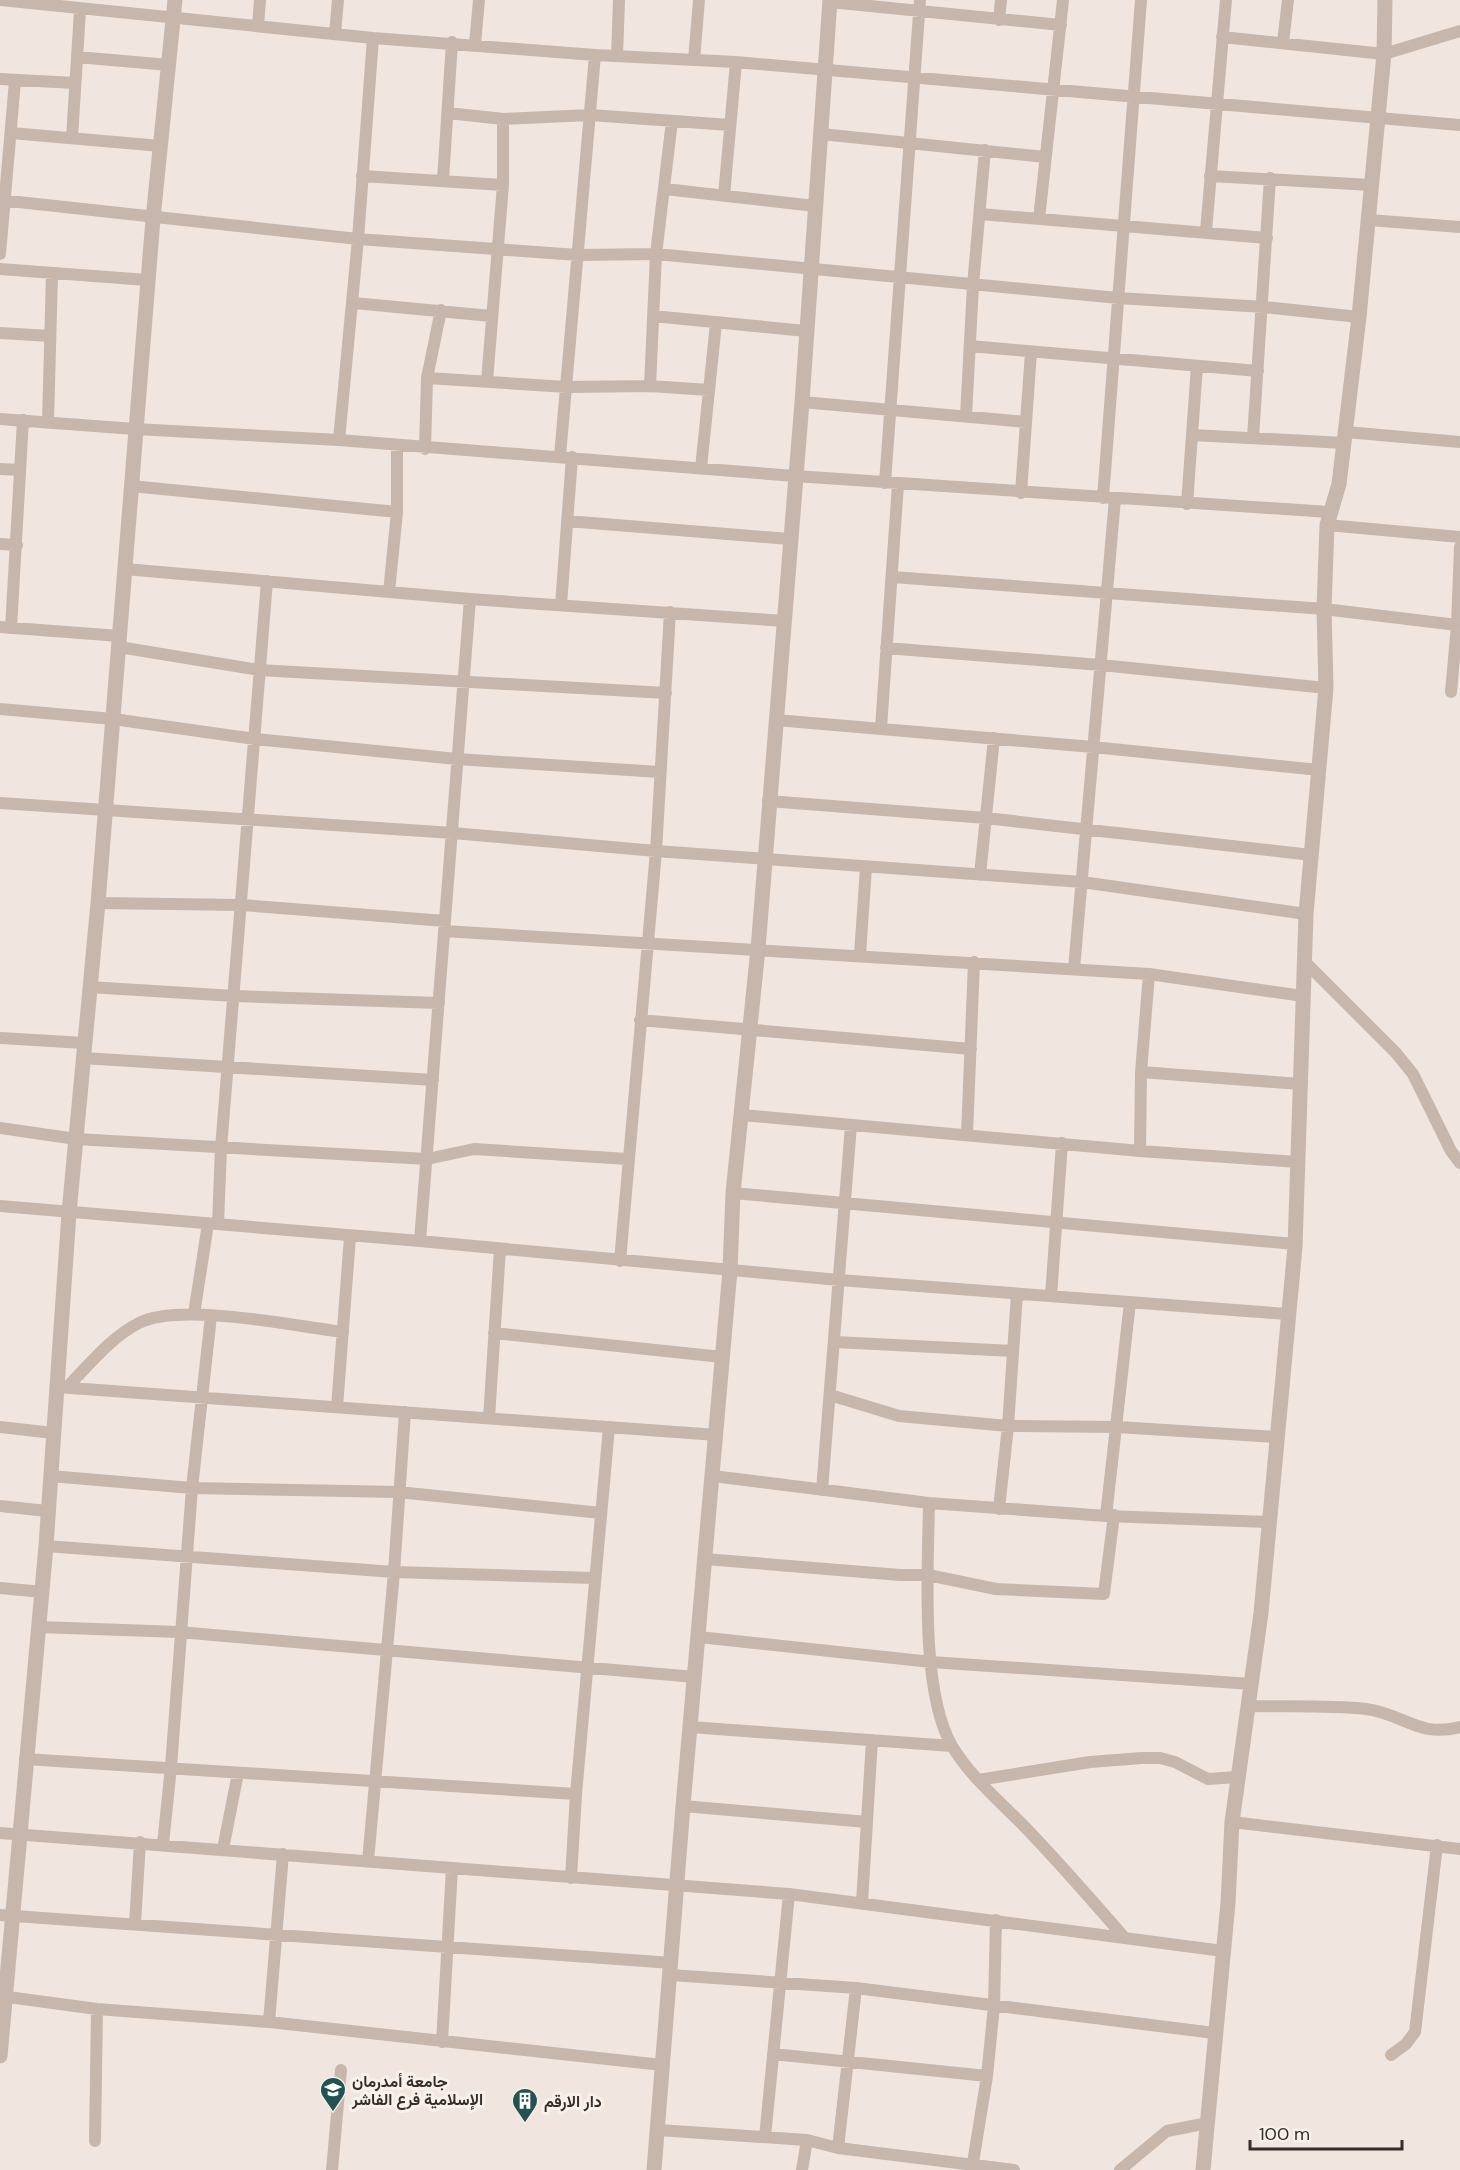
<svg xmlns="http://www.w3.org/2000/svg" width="1460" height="2170" viewBox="0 0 1460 2170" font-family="'DM Sans',Vazirmatn,sans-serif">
	<rect width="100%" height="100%" fill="#f0e6df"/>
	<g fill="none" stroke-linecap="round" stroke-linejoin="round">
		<path stroke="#c7b6ac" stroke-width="12" d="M1,0L373,38L595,55L736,62L1460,125
			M830,2L1061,25
			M999,20L1001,0
			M258,25L260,0
			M335,34L338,0
			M1222,37L1384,54L1460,31
			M1283,42L1288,0
			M475,44L479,0
			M617,56L619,0
			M77,57L169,65
			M694,60L699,0
			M0,79L75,83
			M448,113L503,119L590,115L730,125
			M11,133L161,146
			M821,134L1045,157
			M72,138L80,10
			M362,176L503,185
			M1210,176L1371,185
			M443,180L452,42
			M665,189L815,206
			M724,196L736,62
			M0,200L358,239L373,38
			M980,214L1267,238
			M1039,219L1063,0
			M1369,220L1460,227
			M1206,231L1226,0
			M0,254L15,81
			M0,269L147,280
			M354,303L491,316
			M653,316L806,331
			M0,333L50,336
			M970,346L1258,371
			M427,378L567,387L650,386L709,390
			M487,381L503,185V119
			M650,386L656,254L672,121
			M802,402L1026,422
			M966,416L973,285L985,150
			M0,419L135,429L339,440L795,476L1329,512
			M48,422L52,274
			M1346,432L1460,442
			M1192,435L1345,443
			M1253,438L1270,178
			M339,440L358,239L578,255L656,254L1118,298L1264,307L1359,317
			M425,449L427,378L441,310
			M560,456L595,55
			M701,468L716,323
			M0,469L20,470
			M885,483L920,0
			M131,486L397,512
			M1021,493L1031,352
			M1103,498L1141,0
			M1187,504L1197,366
			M567,521L789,539
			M1327,525L1460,537
			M0,544L17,545
			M125,569L470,599L785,621
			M892,577L1324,609L1457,625
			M389,592L397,512V446
			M561,605L572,457
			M0,627L120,636
			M11,628L23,420
			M119,647L259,670L666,693
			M886,648L1101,665L1326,688
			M1451,692L1457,625L1460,547
			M0,709L113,719L255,739L457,759L660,772
			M776,720L1093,747L1319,770
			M881,728L898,484
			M768,801L986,818L1311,855
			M0,803L453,833L656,851L1082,882L1306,914
			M980,875L994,738
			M98,903L242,905L445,921
			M444,931L1149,974L1303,996
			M860,955L866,867
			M1304,961L1396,1053L1413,1074L1451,1151L1460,1163
			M1074,969L1115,499
			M89,987L234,996L439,1003
			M640,1020L971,1049
			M0,1038L84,1043
			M83,1058L433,1080
			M1141,1072L1300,1084
			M742,1115L1140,1151L1297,1162
			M0,1128L76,1139L427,1159L474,1149L627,1159
			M967,1134L974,962
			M1140,1151L1141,1072L1149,974
			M733,1193L1295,1244
			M0,1206L420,1241L839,1280L1287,1314
			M218,1224L221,1148L267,581
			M420,1241L470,599
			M620,1261L656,851L670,612
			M1051,1296L1062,1143
			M194,1314L208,1224
			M494,1333L722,1357
			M835,1342L1013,1351
			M68,1386C90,1364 111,1337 139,1323C181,1302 293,1326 343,1332
			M57,1387L717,1435
			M830,1395L899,1416L1008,1426L1118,1427L1277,1437
			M337,1407L350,1237
			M489,1418L500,1249
			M0,1427L53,1433
			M50,1476L192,1488L398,1492L601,1513
			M713,1476L929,1503L1106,1516L1268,1522
			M822,1490L851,1125
			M929,1503C928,1567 920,1691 952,1746C970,1776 998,1800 1022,1824C1057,1860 1090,1898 1123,1936
			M0,1506L47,1511
			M999,1509L1008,1426L1017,1294
			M1106,1516L1130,1302
			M46,1546L394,1572L595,1578
			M705,1559L900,1575H928L996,1589L1104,1594L1114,1515
			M0,1588L42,1592
			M39,1627L179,1632L695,1677
			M699,1637L931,1662L1252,1684
			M1249,1706C1287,1707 1328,1705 1366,1709C1404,1714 1419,1738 1460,1727
			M690,1727L952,1746
			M25,1759L576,1794
			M978,1780L1090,1762L1142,1758H1160L1175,1762L1208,1779L1237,1777
			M683,1806L867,1822
			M1232,1822L1460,1849
			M0,1833L789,1894L1223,1951
			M163,1844L171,1767L192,1488L211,1316
			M223,1849L238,1773
			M368,1861L394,1572L405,1412
			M571,1878L576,1794L609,1427
			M862,1903L872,1740
			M0,1915L672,1963
			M135,1923L140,1842
			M671,1975L856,1988L1214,2033
			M0,1996L97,2009L269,2022L662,2065
			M269,2022L283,1854
			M442,2042L452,1868
			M773,2054L987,2076
			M1391,2055L1406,2044L1415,2032L1437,1845
			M658,2130L807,2140L838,2148L1014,2170
			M765,2137L789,1894
			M95,2141L97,2009
			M838,2148L856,1988
			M972,2169L987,2076L994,2006L996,1920
			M332,2170L341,2070
			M802,2170L807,2140
			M1120,2170L1167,2131L1208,2123"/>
		<path stroke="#c7b6ac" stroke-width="15" d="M0,2056L46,1546L69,1213L98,903L153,219L175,0
			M654,2170L683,1806L730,1270L733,1193L758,949L802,402L830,0
			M1203,2170L1228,1903L1232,1822L1261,1613L1295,1247L1306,914L1326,688L1324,609L1327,525L1339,484L1359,317L1384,54L1385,0"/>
	</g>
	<defs>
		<symbol id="university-pin" viewBox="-11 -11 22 30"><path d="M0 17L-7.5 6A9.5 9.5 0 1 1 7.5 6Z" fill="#245252" stroke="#f8f1eb"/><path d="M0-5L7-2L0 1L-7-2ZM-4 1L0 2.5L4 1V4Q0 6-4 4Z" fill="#fff"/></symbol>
		<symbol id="building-pin" viewBox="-11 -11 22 30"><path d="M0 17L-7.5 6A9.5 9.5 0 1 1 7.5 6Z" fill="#245252" stroke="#f8f1eb"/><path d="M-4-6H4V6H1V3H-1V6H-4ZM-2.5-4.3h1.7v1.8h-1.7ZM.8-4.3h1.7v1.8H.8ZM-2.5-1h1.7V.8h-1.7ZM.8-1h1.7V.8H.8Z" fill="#fff"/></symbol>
	</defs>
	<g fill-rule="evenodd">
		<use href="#university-pin" x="318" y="2075" width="30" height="40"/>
		<use href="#building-pin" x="510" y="2086" width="30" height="40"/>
	</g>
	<g text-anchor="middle" stroke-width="6" stroke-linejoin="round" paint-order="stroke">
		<g font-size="16" font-weight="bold" fill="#362d2a" stroke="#f8f1eb" text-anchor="start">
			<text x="352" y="2087">جامعة أمدرمان<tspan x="352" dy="18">الإسلامية فرع الفاشر</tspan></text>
			<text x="544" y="2107">دار الارقم</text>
		</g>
	</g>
	<path d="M1250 2140v9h152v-9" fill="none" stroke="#362d2a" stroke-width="3"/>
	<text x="1259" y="2140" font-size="18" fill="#362d2a" stroke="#f8f1eb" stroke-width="4.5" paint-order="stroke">100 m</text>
</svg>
